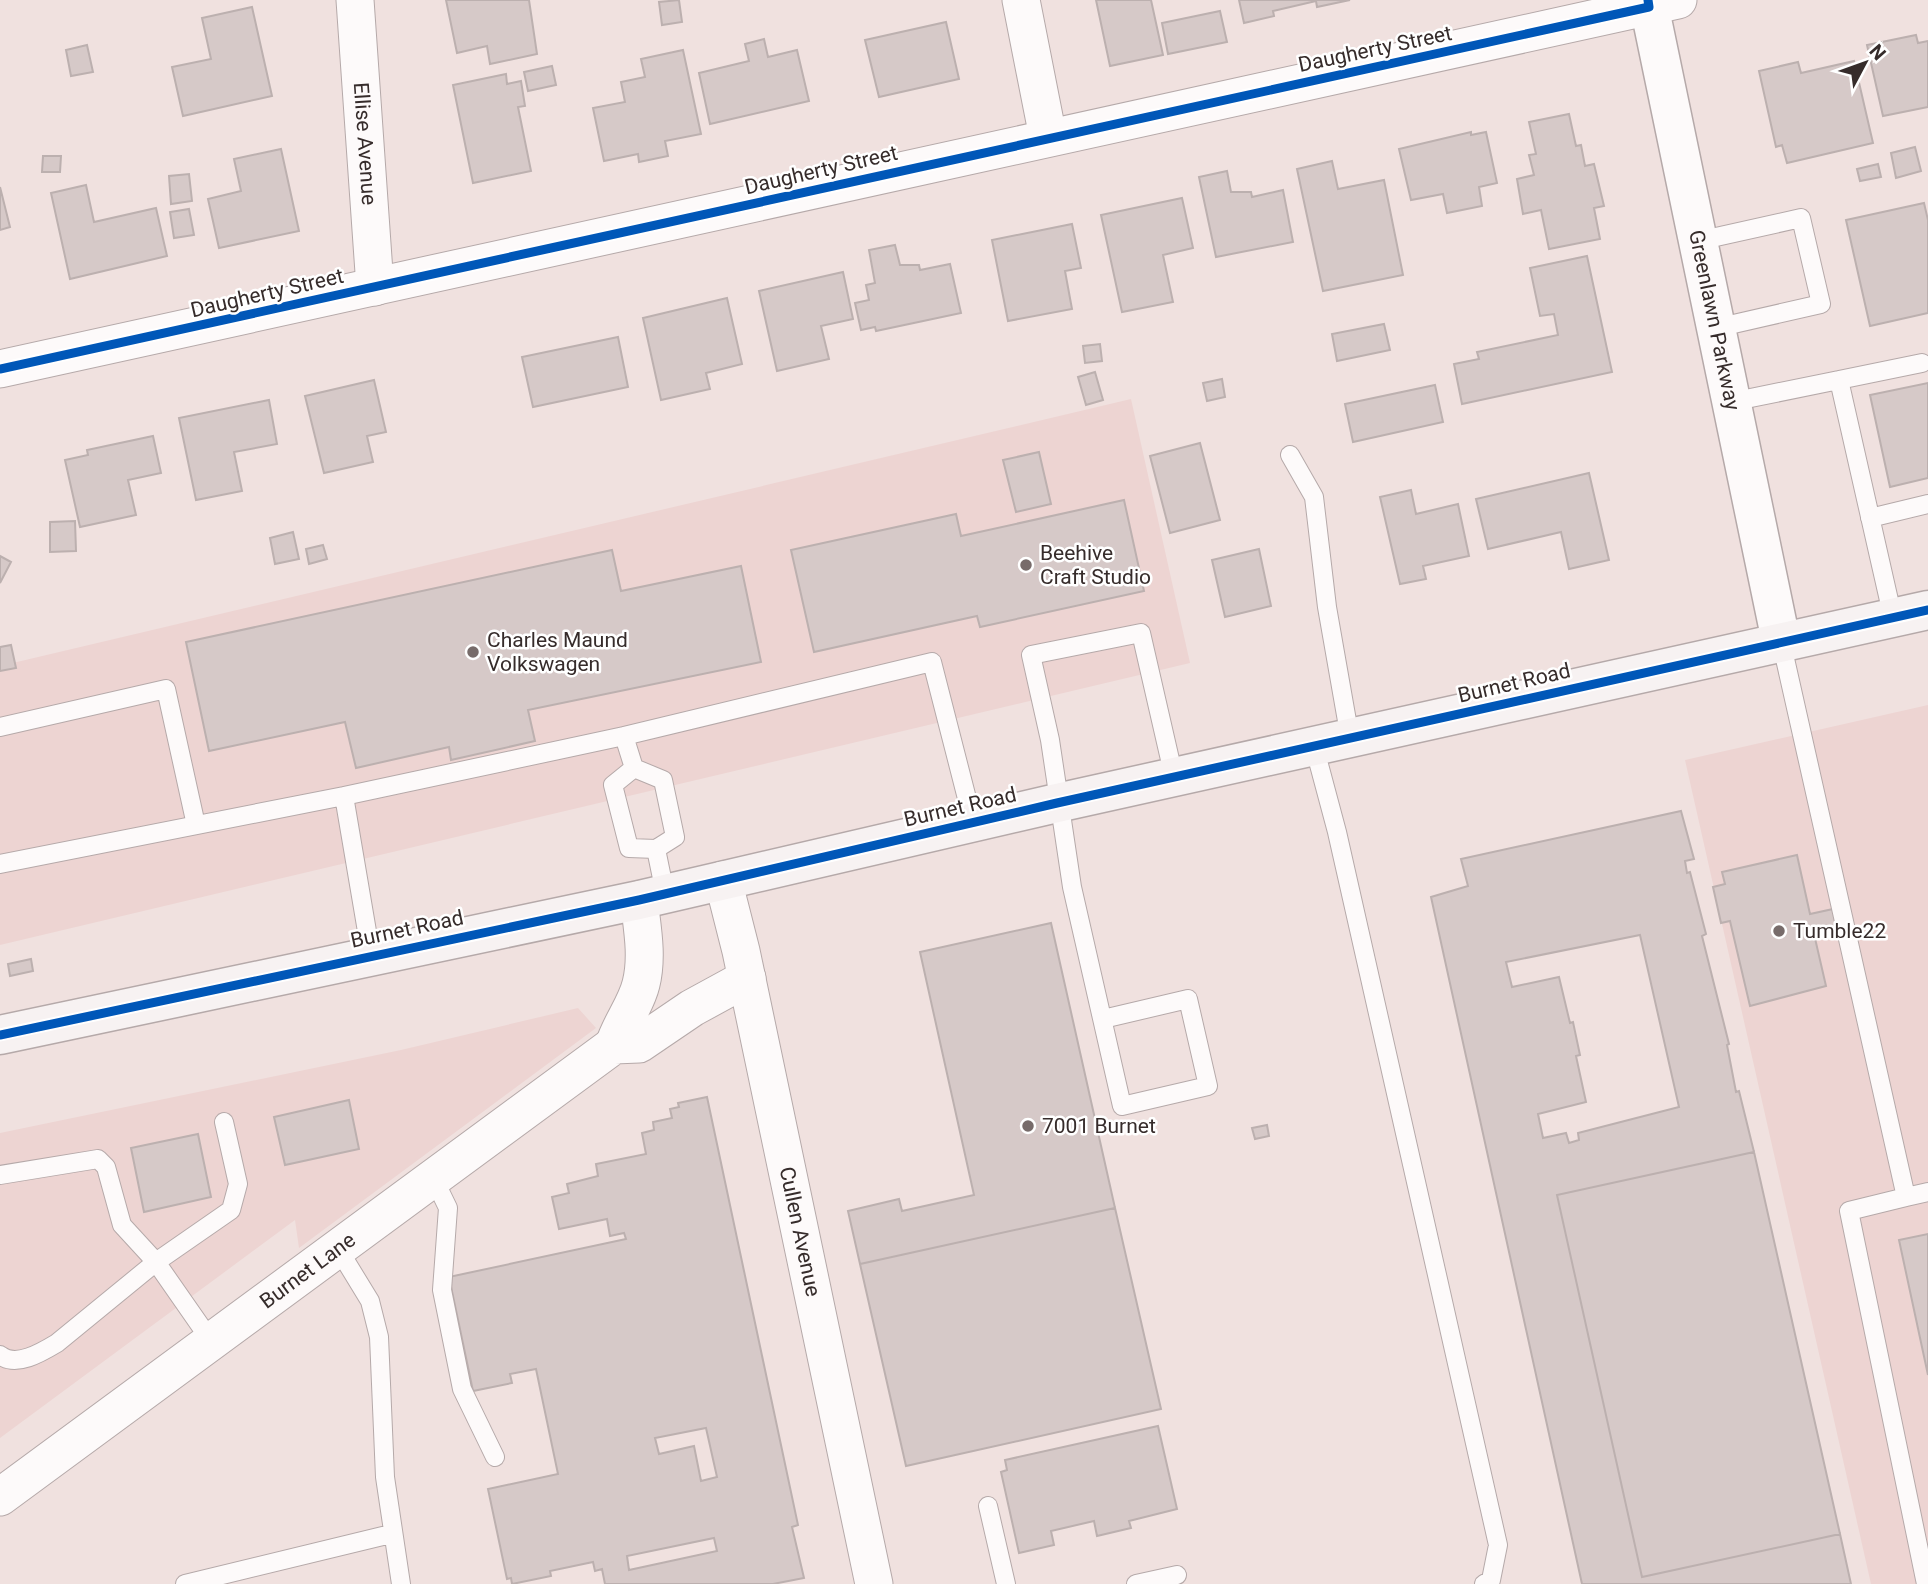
<svg xmlns="http://www.w3.org/2000/svg" width="1928" height="1584" viewBox="0 0 1928 1584" font-family="Roboto,sans-serif">
	<rect width="100%" height="100%" fill="#f0e1df"/>
	<path fill="#edd4d2" d="M1131,399L1190,663L0,945V666Z
		M1928,705V1584H1871L1685,760Z
		M578,1008L596,1028L299,1248L295,1220L0,1438V1133L401,1050Z"/>
	<path fill="#d6c9c8" stroke="#bcb0af" stroke-width="2" fill-rule="evenodd" d="M446,0H529L537,54L490,64L487,46L457,53Z
		M679,0L682,22L662,25L659,2Z
		M1096,0H1151L1163,55L1110,66Z
		M1239,0H1350L1317,7L1316,1L1273,11L1274,16L1244,23Z
		M252,7L272,96L183,116L172,67L211,59L202,18Z
		M1220,11L1227,42L1168,54L1162,23Z
		M946,22L959,79L879,97L865,40Z
		M1916,35L1918,43L1928,41V107L1883,116L1867,45Z
		M764,39L768,57L797,50L809,101L710,124L699,73L749,61L745,44Z
		M87,45L93,72L71,76L66,50Z
		M683,50L701,134L665,141L668,156L639,162L638,154L604,161L593,108L625,102L621,82L645,77L641,59Z
		M1854,61L1873,143L1787,163L1782,145L1776,147L1759,71L1798,62L1801,73Z
		M552,66L556,85L528,91L524,72Z
		M506,74L507,84L521,81L525,106L518,107L531,171L473,183L453,85Z
		M1569,114L1576,146L1581,145L1585,166L1594,164L1604,206L1594,208L1600,239L1549,249L1541,210L1523,214L1517,179L1534,175L1529,155L1536,154L1529,122Z
		M1471,132V135L1486,132L1497,183L1479,187L1482,206L1447,213L1443,194L1411,200L1399,149Z
		M1915,147L1921,171L1896,178L1891,153Z
		M281,149L299,231L219,248L208,199L241,191L234,159Z
		M43,156H61L60,172H42Z
		M1332,161L1338,189L1384,180L1403,275L1323,291L1297,169Z
		M1878,164L1881,177L1860,181L1857,169Z
		M1227,171L1231,192H1251L1252,197L1283,190L1293,242L1216,257L1199,177Z
		M189,174L192,201L171,204L169,176Z
		M86,185L94,222L156,208L167,256L70,279L51,193Z
		M0,187L10,227L0,230Z
		M1182,198L1193,248L1163,255L1173,302L1122,312L1101,215Z
		M1924,203L1928,220V313L1870,326L1846,220Z
		M189,209L194,235L174,238L170,212Z
		M1072,224L1081,268L1065,271L1072,309L1008,321L992,240Z
		M895,245L900,265H919L920,270L950,264L961,313L876,331L875,327L861,330L855,303L869,300L866,285L875,283L869,250Z
		M1587,256L1612,372L1462,404L1454,364L1479,359L1477,352L1558,335L1554,314L1540,316L1530,268Z
		M843,272L853,319L821,326L829,359L777,371L759,291Z
		M727,298L742,364L706,373L710,389L661,400L643,318Z
		M1384,324L1390,350L1337,361L1332,334Z
		M618,337L628,387L533,407L522,357Z
		M1100,344L1102,361L1085,363L1083,346Z
		M1095,372L1103,400L1086,405L1078,377Z
		M1222,379L1225,397L1207,401L1203,383Z
		M374,380L386,432L367,436L373,462L324,473L305,396Z
		M1928,383V478L1890,487L1870,395Z
		M1435,385L1443,422L1353,442L1345,404Z
		M269,400L277,444L234,452L242,491L196,500L179,418Z
		M153,436L161,473L128,480L136,515L80,527L65,460L88,455L87,450Z
		M1200,443L1220,520L1170,533L1150,456Z
		M1039,452L1051,504L1016,512L1003,460Z
		M1589,473L1609,560L1569,569L1561,532L1488,549L1476,499Z
		M1411,490L1416,514L1458,504L1469,556L1423,566L1426,579L1400,584L1380,497Z
		M1124,500L1144,591L980,627L977,616L814,652L791,550L956,514L961,536Z
		M75,521L76,551L50,552V522Z
		M293,532L299,559L275,564L270,538Z
		M323,545L327,559L309,564L306,549Z
		M1259,549L1271,606L1225,617L1212,560Z
		M612,550L621,591L741,566L761,662L528,710L535,741L451,760L449,747L356,768L345,722L209,751L186,642Z
		M0,556L11,562L0,583Z
		M11,645L16,668L0,671V647Z
		M1681,811L1694,859L1685,861L1687,873L1690,872L1706,934L1702,936L1729,1044L1727,1045L1736,1092L1739,1091L1754,1152L1557,1195L1642,1577L1840,1534L1851,1584H1582L1431,897L1468,886L1461,859ZM1640,935L1679,1107L1578,1133L1579,1140L1569,1143L1566,1133L1543,1138L1538,1114L1586,1102L1576,1056L1580,1055L1573,1022L1570,1023L1559,977L1512,987L1506,962Z
		M1797,855L1810,914L1833,909L1837,928L1814,934L1826,986L1750,1006L1730,921L1721,923L1713,887L1725,884L1722,872Z
		M1051,923L1115,1208L860,1264L848,1211L899,1199L902,1211L974,1195L920,952Z
		M31,959L33,971L10,976L8,964Z
		M707,1097L798,1525L792,1527L804,1578L773,1584H605L602,1569L595,1571L593,1562L550,1571L551,1576L512,1584L511,1578L507,1579L488,1489L558,1474L536,1369L510,1374L512,1383L473,1391L449,1277L626,1239L624,1233L610,1236L607,1219L559,1229L552,1197L569,1193L567,1184L598,1176L596,1164L646,1154L642,1133L654,1130L653,1122L672,1118L670,1109L679,1107L678,1103ZM706,1428L717,1477L701,1481L694,1446L659,1454L655,1438ZM714,1538L717,1551L629,1570L627,1556Z
		M349,1100L359,1149L285,1165L274,1117Z
		M1267,1125L1269,1136L1255,1139L1252,1128Z
		M198,1134L211,1197L144,1212L131,1148Z
		M1754,1152L1840,1534L1642,1577L1557,1195Z
		M1115,1208L1161,1409L906,1466L860,1264Z
		M1928,1234V1375L1899,1240Z
		M1158,1426L1177,1509L1129,1521L1131,1528L1097,1536L1094,1521L1051,1531L1054,1545L1019,1553L1001,1472L1007,1470L1005,1460Z"/>
	<g fill="none" stroke-linecap="round" stroke-linejoin="round">
		<defs>
			<path id="service" d="M1698,241L1801,218L1821,304L1716,328
				M1839,380L1922,363
				M1731,402L1839,380L1893,618
				M1290,455L1314,497L1327,607L1350,738
				M1870,518L1928,504
				M1781,641L1906,1197L1928,1192
				M0,727L166,689L196,825
				M624,736L932,662L973,822
				M1314,746L1337,832L1498,1545L1491,1580L1484,1584
				M634,768L663,780L675,837L656,849L629,848L613,785Z
				M344,796L624,736L634,768
				M656,849L665,893
				M0,864L344,796L371,955
				M1103,1019L1188,999L1208,1086L1122,1106L1072,887L1050,740L1031,655L1141,633L1174,777
				M0,1175L98,1159L106,1167L122,1225L156,1262L211,1341
				M433,1177L448,1208L442,1290L462,1389L495,1457
				M1906,1197L1849,1211L1926,1584
				M337,1247L370,1301L379,1337L385,1477L401,1584
				M0,1355C16,1368 42,1352 57,1343L156,1262L231,1210L238,1184L224,1122
				M988,1506L1006,1584
				M185,1584L391,1534
				M1136,1584L1177,1575"/>
			<g id="minor">
				<path id="s1" d="M355,0L375,287"/>
				<path d="M1021,0L1048,137"/>
				<path d="M0,369L1678,0"/>
				<path id="s2" d="M723,880L741,951L874,1584"/>
				<path d="M614,1045C621,1023 636,1005 641,984C648,956 642,927 639,900"/>
				<path id="s3" d="M0,1497L614,1045L639,1044L692,1008L747,978"/>
			</g>
			<g id="tertiary">
				<path id="s4" d="M1648,0L1781,641"/>
			</g>
			<path id="secondary" d="M0,1035L639,900L1057,803L1928,610"/>
		</defs>
		<use href="#service" stroke="#b5a9a9" stroke-width="20"/>
		<use href="#minor" stroke="#b5a9a9" stroke-width="39"/>
		<use href="#tertiary" stroke="#b5a9a9" stroke-width="41"/>
		<use href="#secondary" stroke="#b5a9a9" stroke-width="41"/>
		<use href="#service" stroke="#fdfafa" stroke-width="18"/>
		<use href="#minor" stroke="#fdfafa" stroke-width="37"/>
		<use href="#tertiary" stroke="#fdfafa" stroke-width="38"/>
		<use href="#secondary" stroke="#f7f2f2" stroke-width="38"/>
		<defs>
			<path id="cycleway" d="M0,369L1649,7L1648,0
				M0,1035L639,900L1057,803L1928,610"/>
		</defs>
		<use href="#cycleway" stroke="#fff" stroke-width="13"/>
		<use href="#cycleway" stroke="#0057b8" stroke-width="9"/>
	</g>
	<g fill="#776b6a" stroke="#fff" stroke-width="2.5">
		<circle cx="1026" cy="565" r="7"/>
		<circle cx="473" cy="652" r="7"/>
		<circle cx="1779" cy="931" r="7"/>
		<circle cx="1028" cy="1126" r="7"/>
	</g>
	<g text-anchor="middle" stroke-width="5" stroke-linejoin="round" paint-order="stroke">
		<g font-size="21" fill="#362c2b" stroke="#fff">
			<text transform="translate(1375 49) rotate(-12)" y="7">Daugherty Street</text>
			<text dy="7" stroke="none"><textPath href="#s1" startOffset="144">Ellise Avenue</textPath></text>
			<text transform="translate(821 170) rotate(-13)" y="7">Daugherty Street</text>
			<text transform="translate(267 293) rotate(-13)" y="7">Daugherty Street</text>
			<text dy="7" stroke="none"><textPath href="#s4" startOffset="327">Greenlawn Parkway</textPath></text>
			<text transform="translate(1514 683) rotate(-13)" y="7">Burnet Road</text>
			<text transform="translate(960 807) rotate(-13)" y="7">Burnet Road</text>
			<text transform="translate(407 929) rotate(-12)" y="7">Burnet Road</text>
			<text dy="7" stroke="none"><textPath href="#s2" startOffset="360">Cullen Avenue</textPath></text>
			<text dy="7" stroke="none"><textPath href="#s3" startOffset="382">Burnet Lane</textPath></text>
		</g>
		<g font-size="21" fill="#362c2b" stroke="#fff" text-anchor="start">
			<text x="1040" y="560">Beehive<tspan x="1040" dy="24">Craft Studio</tspan></text>
			<text x="487" y="647">Charles Maund<tspan x="487" dy="24">Volkswagen</tspan></text>
			<text x="1793" y="938">Tumble22</text>
			<text x="1042" y="1133">7001 Burnet</text>
		</g>
	</g>
	<g transform="translate(1865 63) rotate(49)" stroke="#ffffff" stroke-width="5" paint-order="stroke">
	<path d="M0-5L12 26L0 18L-12 26Z" fill="#362c2b"/>
	<text y="-10" font-size="19" font-weight="bold" text-anchor="middle" fill="#362c2b">N</text>
	</g>
</svg>
